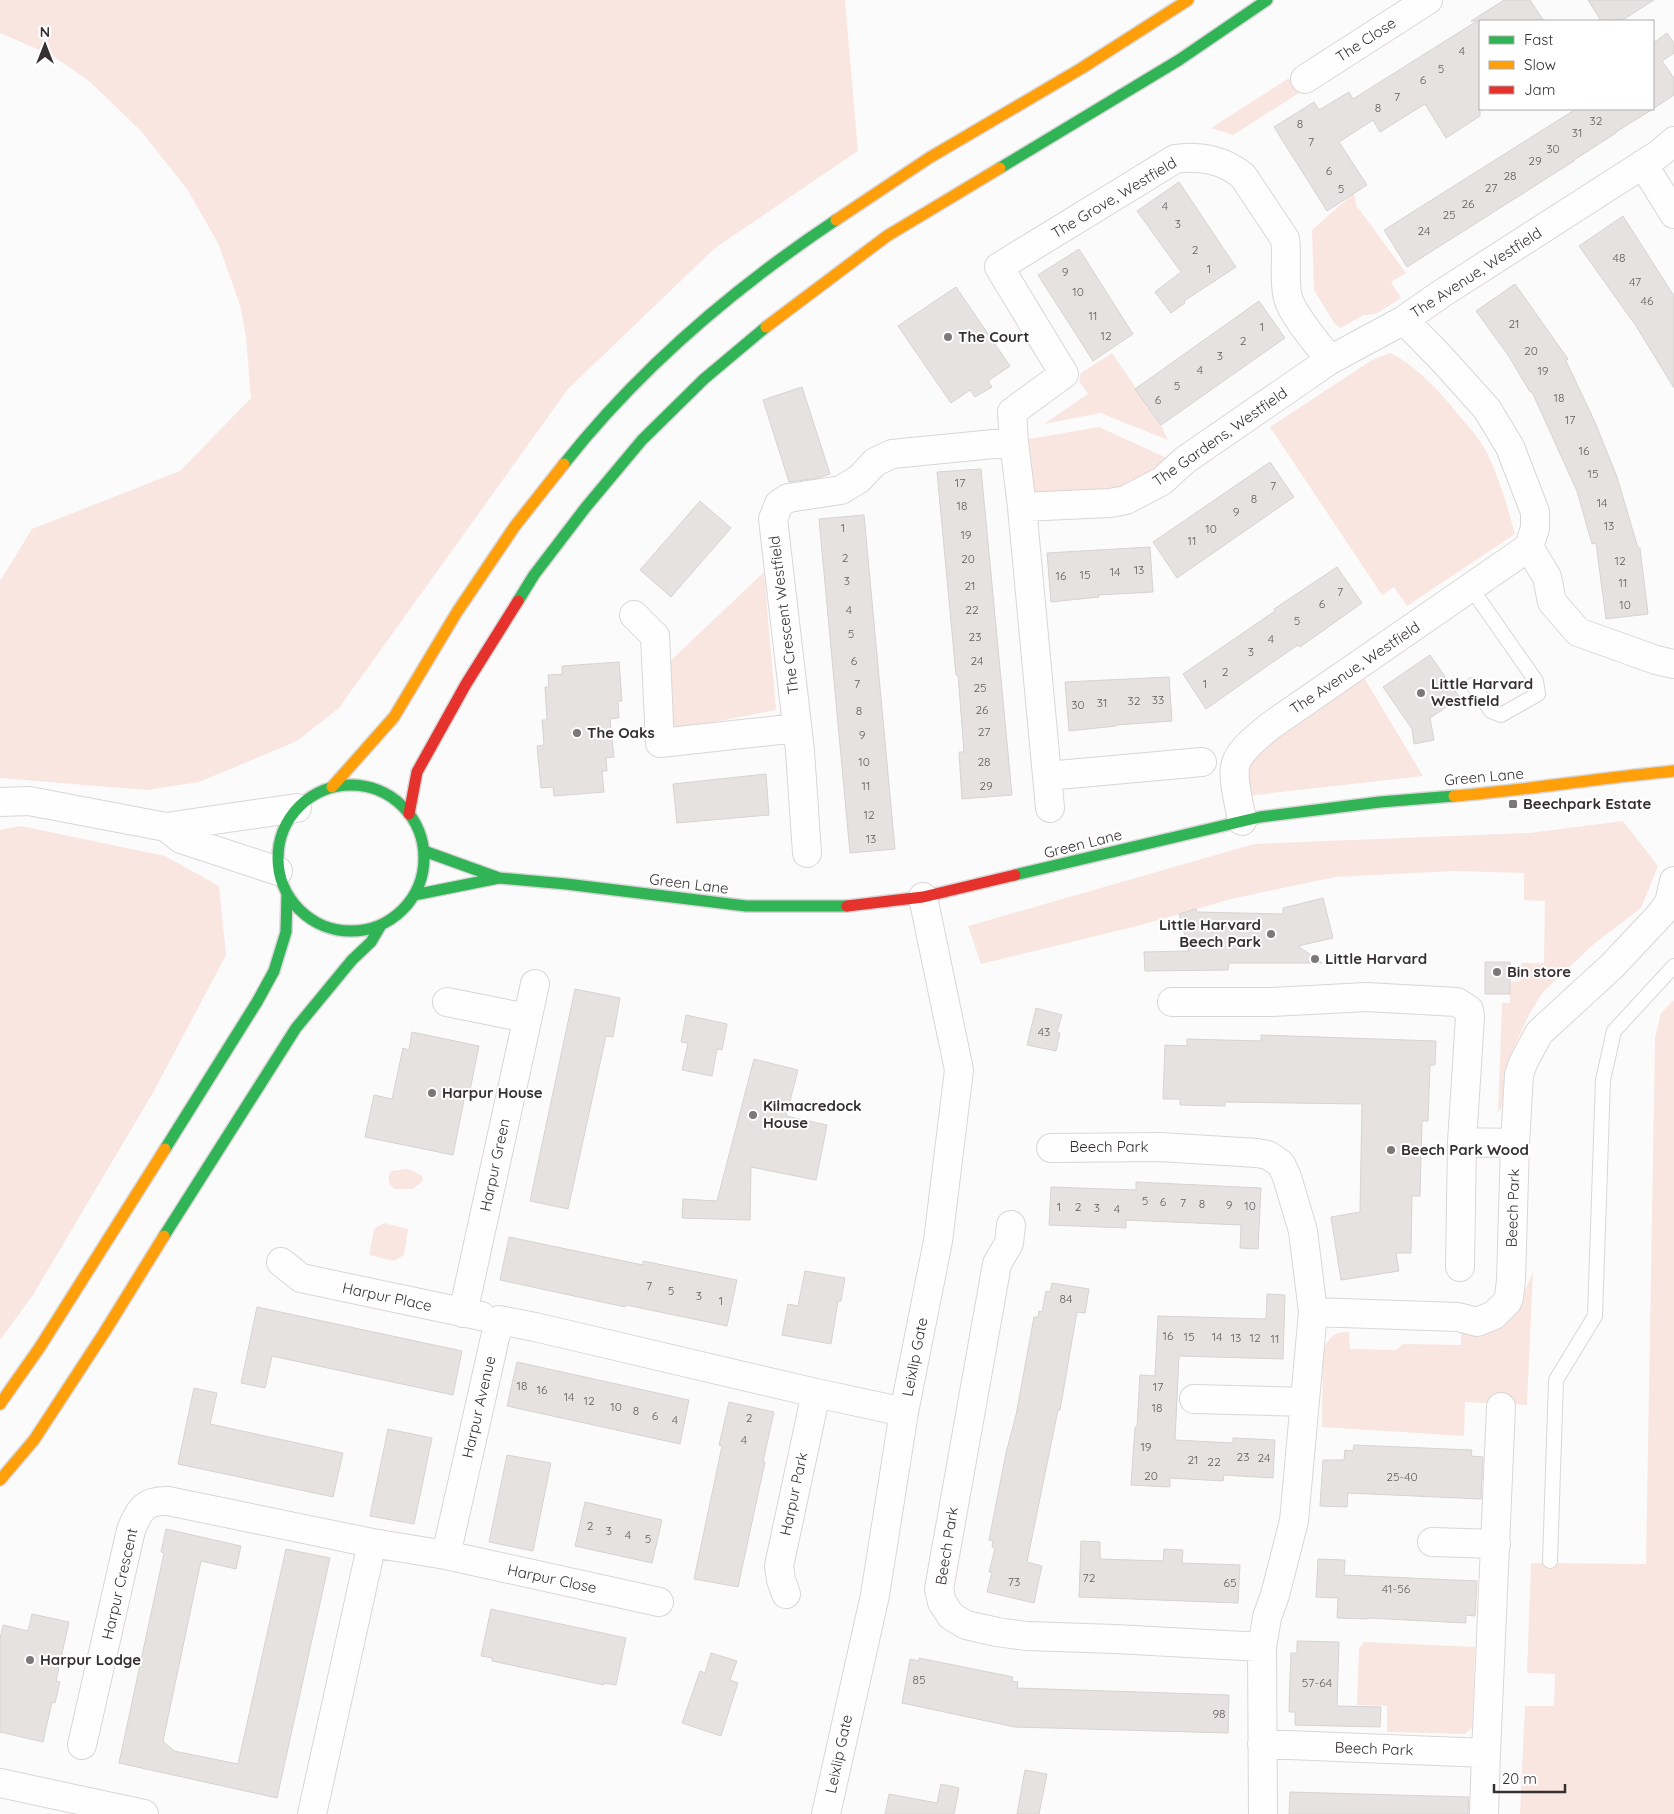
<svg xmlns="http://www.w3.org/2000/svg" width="1674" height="1814" viewBox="0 0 1674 1814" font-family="Quicksand,sans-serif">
	<rect width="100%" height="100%" fill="#fcfbfb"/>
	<path fill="#f9e6e1" d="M0,0H845L858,151L715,248L568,389L339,708L297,741L199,782L146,790L0,778V581L32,529L180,471L251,398L246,338L241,308L218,243L187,189L140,130L89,81L53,56L0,33Z
		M1289,78L1299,93L1233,135L1211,128Z
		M1354,193L1356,205L1406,273L1391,282L1401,298L1376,314L1364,315L1340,328L1334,323L1314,290L1312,230Z
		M1112,353L1161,425L1168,440L1100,413L1044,424L1088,394L1079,381L1081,373Z
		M1390,353C1420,368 1442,394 1463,420C1471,429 1480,440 1486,451C1499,477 1507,505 1515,534L1407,606L1394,587L1382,595L1270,427L1372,360Z
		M1099,427L1169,459L1122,488L1044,495L1036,492L1032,483L1029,439Z
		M764,572L776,710L674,730L668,663Z
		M1357,666L1423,776L1238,797L1249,745Z
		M1623,821L1658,866L1641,908L1595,943L1543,992L1531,1011L1511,1054L1501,1109L1498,1112L1502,1003H1510V982H1520L1521,963H1544L1545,901L1524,900V873L1454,871L1335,877L1231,899L1141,925L981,964L968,926L1254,844L1529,833Z
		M21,826L165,856L219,886L226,955L154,1091L33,1295L0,1340V830Z
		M1674,1000V1814H1520L1525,1706H1554L1555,1674L1527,1673L1531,1563L1646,1564L1655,1038L1661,1013Z
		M408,1169L421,1175L423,1178L422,1182L412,1189H394C388,1183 387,1178 391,1171Z
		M384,1223L408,1229L404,1255L394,1261L369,1255L374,1229Z
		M1533,1272L1527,1405L1465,1402L1464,1436L1322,1427L1323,1350C1329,1337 1335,1331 1349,1332L1350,1349L1396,1350L1403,1344L1461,1345V1333H1476L1519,1304Z
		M1364,1642L1475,1647L1472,1728L1465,1734L1387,1732V1706L1357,1705L1359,1648Z"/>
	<path fill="#e6e2e2" stroke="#d7d2d3" d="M1504,0H1530L1544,21H1480V116L1446,138L1425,104L1380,132L1373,120L1339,142L1367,185L1327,211L1274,127L1314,102L1319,110L1349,92L1353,99L1477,21H1471Z
		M1588,0H1654L1621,21H1601Z
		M1667,33L1674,43V53L1662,61L1674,78V95L1653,109V43Z
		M1576,109H1653L1616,132V133L1574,160V161L1407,267L1384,230Z
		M1179,182L1236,267L1184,301L1185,303L1171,313L1155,292L1181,272L1137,211Z
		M1623,216L1674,296V388L1636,326L1579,246Z
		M1079,249L1133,334L1093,361L1038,275Z
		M1515,284L1568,359L1566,361L1594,420L1617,477L1638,548H1640L1648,614L1606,619L1596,543L1592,544L1577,491L1532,392H1530L1508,355L1476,311Z
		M956,287L1010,366L988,381L992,387L975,397L970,390L951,403L898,326Z
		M1259,301L1285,338L1161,425L1135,389Z
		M802,387L830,474L818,478L789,482L763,400Z
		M1270,462L1294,497L1177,578L1153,542Z
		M981,469L1012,795L962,799L959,752H964L960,700L958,675H956L937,472Z
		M700,501L731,528L671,597L640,570Z
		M864,515L895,849L850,853L819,519Z
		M1150,547L1153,592L1098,595L1099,597L1051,602L1047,553Z
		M1337,567L1362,603L1300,647L1298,645L1273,662L1206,709L1183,674L1275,611L1274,609Z
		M1430,655L1460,698L1430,718L1434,740L1414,744L1412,729L1383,687Z
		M619,662L622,701H618L619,718L610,719L614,757L606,758L607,771H602L604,792L554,796L553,787L541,788L537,746L544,745L542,720H547L545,687H549L548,675L562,674V666Z
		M1169,677L1172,721L1116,725V726L1069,731L1065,682Z
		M766,774L769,815L677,823L673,784Z
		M1323,898L1333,938L1298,946L1322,963H1229L1228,970L1145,971L1144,952L1189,951L1179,914L1196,909L1197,912L1283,914V908Z
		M1485,962H1510V994H1485Z
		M575,989L620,998L613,1037L606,1036L568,1209L530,1201Z
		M1036,1008L1062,1015L1057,1032L1060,1033L1056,1051L1027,1045Z
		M686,1015L727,1024L722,1050L717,1049L712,1076L682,1070L688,1043L681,1042Z
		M412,1032L479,1046L470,1090H466L453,1155L365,1137L374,1095L392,1099L403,1048L409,1050Z
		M1261,1035L1436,1041L1435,1065H1430L1428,1121H1422L1420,1196H1412L1411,1253H1396L1399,1271L1341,1280L1331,1217L1360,1212L1362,1104L1225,1102V1106L1180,1105V1099H1163L1165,1045L1187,1046V1039L1261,1041Z
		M754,1059L798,1070L786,1116L827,1125L816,1180L751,1167L750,1220L682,1218L683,1199L717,1201Z
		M1136,1182L1261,1188L1258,1249L1240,1248L1241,1225L1126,1220V1228L1049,1225L1051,1187L1136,1190Z
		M509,1237L643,1265V1261L737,1280L727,1326L626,1305L625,1307L500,1280Z
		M805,1271L845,1278L841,1301H838L831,1344L782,1335L788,1304L798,1306Z
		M1052,1283L1089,1289L1085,1313L1077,1312L1060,1410H1058L1027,1562L1042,1566L1034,1603L987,1592L992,1572H989L995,1548L992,1547L993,1541L989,1540L1006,1453L1016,1415L1034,1317H1038L1039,1311L1042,1312L1046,1291L1050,1292Z
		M1267,1294L1285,1295L1283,1359L1179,1356L1175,1440L1233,1443V1438L1275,1440L1273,1478L1224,1475L1223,1481L1170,1478V1487L1131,1485L1135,1427H1137L1140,1375L1155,1376L1158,1316L1266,1319Z
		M257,1307L462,1351L453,1395L272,1356L265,1388L241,1383Z
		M517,1362L689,1400L680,1444L507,1406Z
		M194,1388L217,1393L210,1424L343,1453L333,1497L178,1464Z
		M729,1402L774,1412L763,1462H765L738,1587L694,1579L722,1446L719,1445Z
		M388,1429L432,1438L414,1524L370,1516Z
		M1354,1445L1472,1450L1471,1456L1483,1457L1481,1499L1348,1493L1347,1507L1320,1506L1323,1460H1344L1345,1450L1353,1451Z
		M507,1455L551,1463L533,1551L489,1542Z
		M585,1502L662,1520L652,1563L575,1546Z
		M166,1529L241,1546L236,1569L201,1561L163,1741L174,1751L238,1764L286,1549L330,1558L277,1798L119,1763L164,1553L161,1552Z
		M1081,1541L1100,1542V1559L1163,1561L1164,1549L1183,1550L1182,1563L1240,1565L1238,1603L1079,1597Z
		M1318,1559L1345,1560L1344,1575L1477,1581L1475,1616L1466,1615V1623L1368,1618V1619L1337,1618L1338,1598L1316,1597Z
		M491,1609L626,1638L616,1685L604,1683V1685L492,1661V1658L481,1656Z
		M32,1614L69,1622L56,1681L60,1682L55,1703L52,1702L43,1742L0,1732V1639L3,1625L28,1631Z
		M1297,1641L1339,1642L1337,1706L1381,1707L1380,1727L1295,1725V1712H1289L1290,1677L1291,1653H1297Z
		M711,1653L737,1661L730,1680L738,1683L721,1736L682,1723L700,1671L705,1673Z
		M919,1658L1013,1677L1012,1681L1018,1682L1017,1688L1229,1695L1228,1733L1015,1727L902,1703L910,1659L919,1661Z
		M1025,1770L1047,1774L1039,1814H1017Z
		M941,1784L959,1788L954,1814H885L889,1794L937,1803Z
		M1290,1792L1469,1797L1468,1814H1289Z"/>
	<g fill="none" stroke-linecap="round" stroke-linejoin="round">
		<defs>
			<path id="lane" d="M1471,588L1536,681L1538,694L1501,715L1491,711L1473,685
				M1550,1561L1556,1380L1595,1316L1603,1080L1614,1031L1674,966"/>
			<path id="street" d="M1305,79L1428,0
				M1643,164L1674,214
				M1014,442L1012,412L1064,374L999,267L1175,159C1199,155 1224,160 1243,176L1285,239C1288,258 1283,278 1288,298C1293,316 1318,344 1330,360
				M1022,507L1110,503L1126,500L1162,481L1185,460L1330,360L1404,320
				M1529,547L1547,577L1552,602L1578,632L1656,660L1674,664
				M634,615L655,636L660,743L797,728
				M1047,776L1202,762
				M0,802L29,801L166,827L297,808
				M1242,821C1240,805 1231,778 1236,763C1241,748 1259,736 1270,726L1529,547L1535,528V512L1510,447L1487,409L1442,359L1404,320L1441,294L1659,154L1674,141
				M166,827L181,839L278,871
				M807,853L800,751L773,519L779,504L788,498L841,490L859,479L875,462L892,454L1014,442L1022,507L1050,808
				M447,1002L527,1018
				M1172,1002H1272L1366,997L1457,1002L1469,1010L1470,1017L1462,1142
				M1051,1148L1160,1147L1257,1153L1268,1155L1281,1164L1287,1177L1303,1231L1313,1312
				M1011,1225L1009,1243L997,1264L939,1589L942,1602L951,1616L966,1625L997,1632L1027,1636L1115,1639L1262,1647
				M281,1262L301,1278L481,1316
				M1460,1267L1462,1142L1515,1143
				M463,1313L535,984
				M1194,1399L1305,1402
				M1432,1542L1496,1544
				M446,1555L659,1602
				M786,1594L781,1580L779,1566L816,1393
				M1262,1744L1486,1753L1484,1814
				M82,1745L131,1530C139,1510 145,1500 168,1501L372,1543
				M1486,1753L1501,1407
				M0,1783L144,1814
				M312,1814L372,1543L446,1555L499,1320L535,1327L816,1393L904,1412
				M826,1814L875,1595L904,1412L938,1241L959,1070L923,897
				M1263,1814L1262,1647L1267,1617L1275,1595L1294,1521L1313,1312L1458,1317L1477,1322L1494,1315L1507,1302L1509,1297L1511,1280L1515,1143L1519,1075L1523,1063L1539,1033L1612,966L1660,915L1669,903L1674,881"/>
			<path id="fast" d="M1000,168L1179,60L1267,0
				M564,464C640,368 734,288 836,220
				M518,601L534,575L586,507L642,440L704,379L766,327
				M278 858a73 73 0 1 1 146 0a73 73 0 1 1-146 0Z
				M424,851L499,878L566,884L746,906H847
				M1015,875L1260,817L1380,802L1454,796
				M414,895L499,878
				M165,1149L257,1002L274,971L286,932L287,895
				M164,1236L296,1028L352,960L371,942L381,925"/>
			<path id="slow" d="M836,220L929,158L1082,68L1188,0
				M766,327L887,236L1000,168
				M332,787L394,717L457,612L515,526L564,464
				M1454,796C1527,790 1600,778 1674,771
				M0,1404L40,1347L165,1149
				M0,1480L34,1440L104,1333L164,1236"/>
			<path id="jam" d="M409,814L417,772L466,684L518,601
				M847,906L923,897L1015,875"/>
		</defs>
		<use href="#lane" stroke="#d9d6d7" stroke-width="16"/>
		<use href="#street" stroke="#d9d6d7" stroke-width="30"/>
		<use href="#fast" stroke="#d9d6d7" stroke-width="14"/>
		<use href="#slow" stroke="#d9d6d7" stroke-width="14"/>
		<use href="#jam" stroke="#d9d6d7" stroke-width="14"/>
		<use href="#lane" stroke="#fffefe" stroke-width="14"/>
		<use href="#street" stroke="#fffefe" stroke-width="28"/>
		<use href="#fast" stroke="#30b455" stroke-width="11"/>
		<use href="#slow" stroke="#ff9f0a" stroke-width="11"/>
		<use href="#jam" stroke="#e5322d" stroke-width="11"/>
	</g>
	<g fill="#7c7779" stroke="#fff" stroke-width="2">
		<circle cx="948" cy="337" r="5"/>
		<circle cx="1421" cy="693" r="5"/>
		<circle cx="577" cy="733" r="5"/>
		<rect x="1508" y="799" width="10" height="10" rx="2.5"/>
		<circle cx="1271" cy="934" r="5"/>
		<circle cx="1315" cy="959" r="5"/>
		<circle cx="1497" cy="972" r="5"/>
		<circle cx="432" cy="1093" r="5"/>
		<circle cx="753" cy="1115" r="5"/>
		<circle cx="1391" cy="1150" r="5"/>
		<circle cx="30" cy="1660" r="5"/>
	</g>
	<g text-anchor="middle" stroke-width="4" stroke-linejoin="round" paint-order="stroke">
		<g font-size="12" fill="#635c5f">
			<text x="1462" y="55">4</text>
			<text x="1441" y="73">5</text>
			<text x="1423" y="84">6</text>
			<text x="1397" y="101">7</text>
			<text x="1378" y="112">8</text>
			<text x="1596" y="125">32</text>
			<text x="1300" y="128">8</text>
			<text x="1577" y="137">31</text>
			<text x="1311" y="146">7</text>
			<text x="1553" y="153">30</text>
			<text x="1535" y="165">29</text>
			<text x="1329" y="175">6</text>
			<text x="1510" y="180">28</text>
			<text x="1491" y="192">27</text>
			<text x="1341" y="193">5</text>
			<text x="1468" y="208">26</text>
			<text x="1165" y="210">4</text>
			<text x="1449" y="219">25</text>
			<text x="1178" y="228">3</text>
			<text x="1424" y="235">24</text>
			<text x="1195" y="254">2</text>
			<text x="1619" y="262">48</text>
			<text x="1209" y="273">1</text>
			<text x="1065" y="276">9</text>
			<text x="1635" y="286">47</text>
			<text x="1078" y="296">10</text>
			<text x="1647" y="305">46</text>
			<text x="1093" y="320">11</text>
			<text x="1514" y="328">21</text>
			<text x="1262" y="331">1</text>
			<text x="1106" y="340">12</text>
			<text x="1243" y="345">2</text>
			<text x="1531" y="355">20</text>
			<text x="1220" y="360">3</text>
			<text x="1200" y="374">4</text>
			<text x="1543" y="375">19</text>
			<text x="1177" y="390">5</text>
			<text x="1559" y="402">18</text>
			<text x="1158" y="404">6</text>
			<text x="1570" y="424">17</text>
			<text x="1584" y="455">16</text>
			<text x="1593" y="478">15</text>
			<text x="960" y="487">17</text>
			<text x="1273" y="490">7</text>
			<text x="1254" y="503">8</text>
			<text x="1602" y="507">14</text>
			<text x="962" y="510">18</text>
			<text x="1236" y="516">9</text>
			<text x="1609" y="530">13</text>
			<text x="843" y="532">1</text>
			<text x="1211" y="533">10</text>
			<text x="966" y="539">19</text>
			<text x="1192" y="545">11</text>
			<text x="845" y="562">2</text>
			<text x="968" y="563">20</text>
			<text x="1620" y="565">12</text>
			<text x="1139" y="574">13</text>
			<text x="1115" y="576">14</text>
			<text x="1085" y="579">15</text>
			<text x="1061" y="580">16</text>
			<text x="847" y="585">3</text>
			<text x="1623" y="587">11</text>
			<text x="970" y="590">21</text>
			<text x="1340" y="596">7</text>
			<text x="1322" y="608">6</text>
			<text x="1625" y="609">10</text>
			<text x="849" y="614">4</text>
			<text x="972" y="614">22</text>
			<text x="1297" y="625">5</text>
			<text x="851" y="638">5</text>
			<text x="975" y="641">23</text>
			<text x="1271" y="643">4</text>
			<text x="1251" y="656">3</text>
			<text x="854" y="665">6</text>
			<text x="977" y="665">24</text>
			<text x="1225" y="676">2</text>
			<text x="857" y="688">7</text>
			<text x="1205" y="688">1</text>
			<text x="980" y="692">25</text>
			<text x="1158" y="704">33</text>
			<text x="1134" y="705">32</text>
			<text x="1102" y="707">31</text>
			<text x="1078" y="709">30</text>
			<text x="982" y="714">26</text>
			<text x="859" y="715">8</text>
			<text x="984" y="736">27</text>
			<text x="862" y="739">9</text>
			<text x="864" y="766">10</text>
			<text x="984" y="766">28</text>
			<text x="866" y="790">11</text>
			<text x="986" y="790">29</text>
			<text x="869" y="819">12</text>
			<text x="871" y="843">13</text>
			<text x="1044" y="1036">43</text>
			<text x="1145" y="1205">5</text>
			<text x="1163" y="1206">6</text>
			<text x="1183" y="1207">7</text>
			<text x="1202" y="1208">8</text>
			<text x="1229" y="1209">9</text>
			<text x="1250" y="1210">10</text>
			<text x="1059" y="1211">1</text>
			<text x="1078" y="1211">2</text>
			<text x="1097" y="1212">3</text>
			<text x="1117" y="1213">4</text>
			<text x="649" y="1290">7</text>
			<text x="671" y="1295">5</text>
			<text x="699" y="1300">3</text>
			<text x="1066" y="1303">84</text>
			<text x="721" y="1305">1</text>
			<text x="1168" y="1340">16</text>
			<text x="1189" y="1341">15</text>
			<text x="1217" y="1341">14</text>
			<text x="1236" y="1342">13</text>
			<text x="1255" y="1342">12</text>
			<text x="1275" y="1343">11</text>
			<text x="522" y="1390">18</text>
			<text x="1158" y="1391">17</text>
			<text x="542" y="1394">16</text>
			<text x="569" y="1401">14</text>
			<text x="589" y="1405">12</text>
			<text x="616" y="1411">10</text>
			<text x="1157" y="1412">18</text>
			<text x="636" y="1415">8</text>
			<text x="655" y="1420">6</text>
			<text x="749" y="1422">2</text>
			<text x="675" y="1424">4</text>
			<text x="744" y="1444">4</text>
			<text x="1146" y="1451">19</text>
			<text x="1243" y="1461">23</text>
			<text x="1264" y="1462">24</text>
			<text x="1193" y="1464">21</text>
			<text x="1214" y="1466">22</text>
			<text x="1151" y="1480">20</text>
			<text x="1402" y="1481">25-40</text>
			<text x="590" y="1530">2</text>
			<text x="609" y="1535">3</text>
			<text x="628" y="1539">4</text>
			<text x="648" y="1543">5</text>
			<text x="1089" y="1582">72</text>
			<text x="1014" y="1586">73</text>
			<text x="1230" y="1587">65</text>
			<text x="1396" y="1593">41-56</text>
			<text x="919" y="1684">85</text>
			<text x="1317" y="1687">57-64</text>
			<text x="1219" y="1718">98</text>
		</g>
		<g font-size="15" fill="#373033" stroke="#fff">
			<text transform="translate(1366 40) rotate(-33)" y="5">The Close</text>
			<text transform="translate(1114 198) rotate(-31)" y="5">The Grove, Westfield</text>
			<text transform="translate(1476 273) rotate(-33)" y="5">The Avenue, Westfield</text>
			<text transform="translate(1220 437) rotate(-35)" y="5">The Gardens, Westfield</text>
			<text transform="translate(784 615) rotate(-97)" y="5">The Crescent Westfield</text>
			<text transform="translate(1355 668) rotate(-34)" y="5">The Avenue, Westfield</text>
			<text transform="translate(1484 777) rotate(-5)" y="5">Green Lane</text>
			<text transform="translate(1083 844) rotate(-14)" y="5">Green Lane</text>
			<text transform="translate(689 884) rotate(7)" y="5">Green Lane</text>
			<text x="1109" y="1152">Beech Park</text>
			<text transform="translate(495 1165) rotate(-78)" y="5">Harpur Green</text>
			<text transform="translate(1513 1208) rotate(-88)" y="5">Beech Park</text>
			<text transform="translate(387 1297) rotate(12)" y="5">Harpur Place</text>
			<text transform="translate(915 1357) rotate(-79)" y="5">Leixlip Gate</text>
			<text transform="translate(479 1407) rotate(-77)" y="5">Harpur Avenue</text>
			<text transform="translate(794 1494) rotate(-78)" y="5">Harpur Park</text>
			<text transform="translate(947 1546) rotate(-81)" y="5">Beech Park</text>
			<text transform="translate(552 1579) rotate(12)" y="5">Harpur Close</text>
			<text transform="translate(120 1584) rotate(-77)" y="5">Harpur Crescent</text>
			<text transform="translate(1374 1749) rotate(2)" y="5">Beech Park</text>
			<text transform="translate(839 1754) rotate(-78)" y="5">Leixlip Gate</text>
		</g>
		<g font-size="15" font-weight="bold" fill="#373033" stroke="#fff" text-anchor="start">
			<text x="958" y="342">The Court</text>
			<text x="1431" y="689">Little Harvard<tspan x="1431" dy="17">Westfield</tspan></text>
			<text x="587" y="738">The Oaks</text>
			<text x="1523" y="809">Beechpark Estate</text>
			<text x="1261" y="930" text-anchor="end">Little Harvard<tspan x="1261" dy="17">Beech Park</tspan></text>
			<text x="1325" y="964">Little Harvard</text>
			<text x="1507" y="977">Bin store</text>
			<text x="442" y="1098">Harpur House</text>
			<text x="763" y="1111">Kilmacredock<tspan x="763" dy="17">House</tspan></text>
			<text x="1401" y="1155">Beech Park Wood</text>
			<text x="40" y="1665">Harpur Lodge</text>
		</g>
	</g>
	<rect x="1479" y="20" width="175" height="90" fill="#ffffff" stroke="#afacad"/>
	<rect x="1489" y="36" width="25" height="8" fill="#30b455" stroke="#afacad"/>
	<text x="1524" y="45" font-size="15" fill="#373033">Fast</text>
	<rect x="1489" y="61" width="25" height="8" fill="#ff9f0a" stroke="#afacad"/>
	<text x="1524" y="70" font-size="15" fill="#373033">Slow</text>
	<rect x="1489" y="86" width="25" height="8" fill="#e5322d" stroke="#afacad"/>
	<text x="1524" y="95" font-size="15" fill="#373033">Jam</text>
	<g transform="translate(45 45)" stroke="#ffffff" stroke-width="4" paint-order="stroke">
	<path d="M0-4L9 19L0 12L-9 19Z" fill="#373033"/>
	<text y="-8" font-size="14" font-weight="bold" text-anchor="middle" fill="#373033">N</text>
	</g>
	<path d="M1494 1784v8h71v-8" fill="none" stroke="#373033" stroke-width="2.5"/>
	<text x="1502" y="1784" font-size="15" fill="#373033" stroke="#ffffff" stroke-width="4" paint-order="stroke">20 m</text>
</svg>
